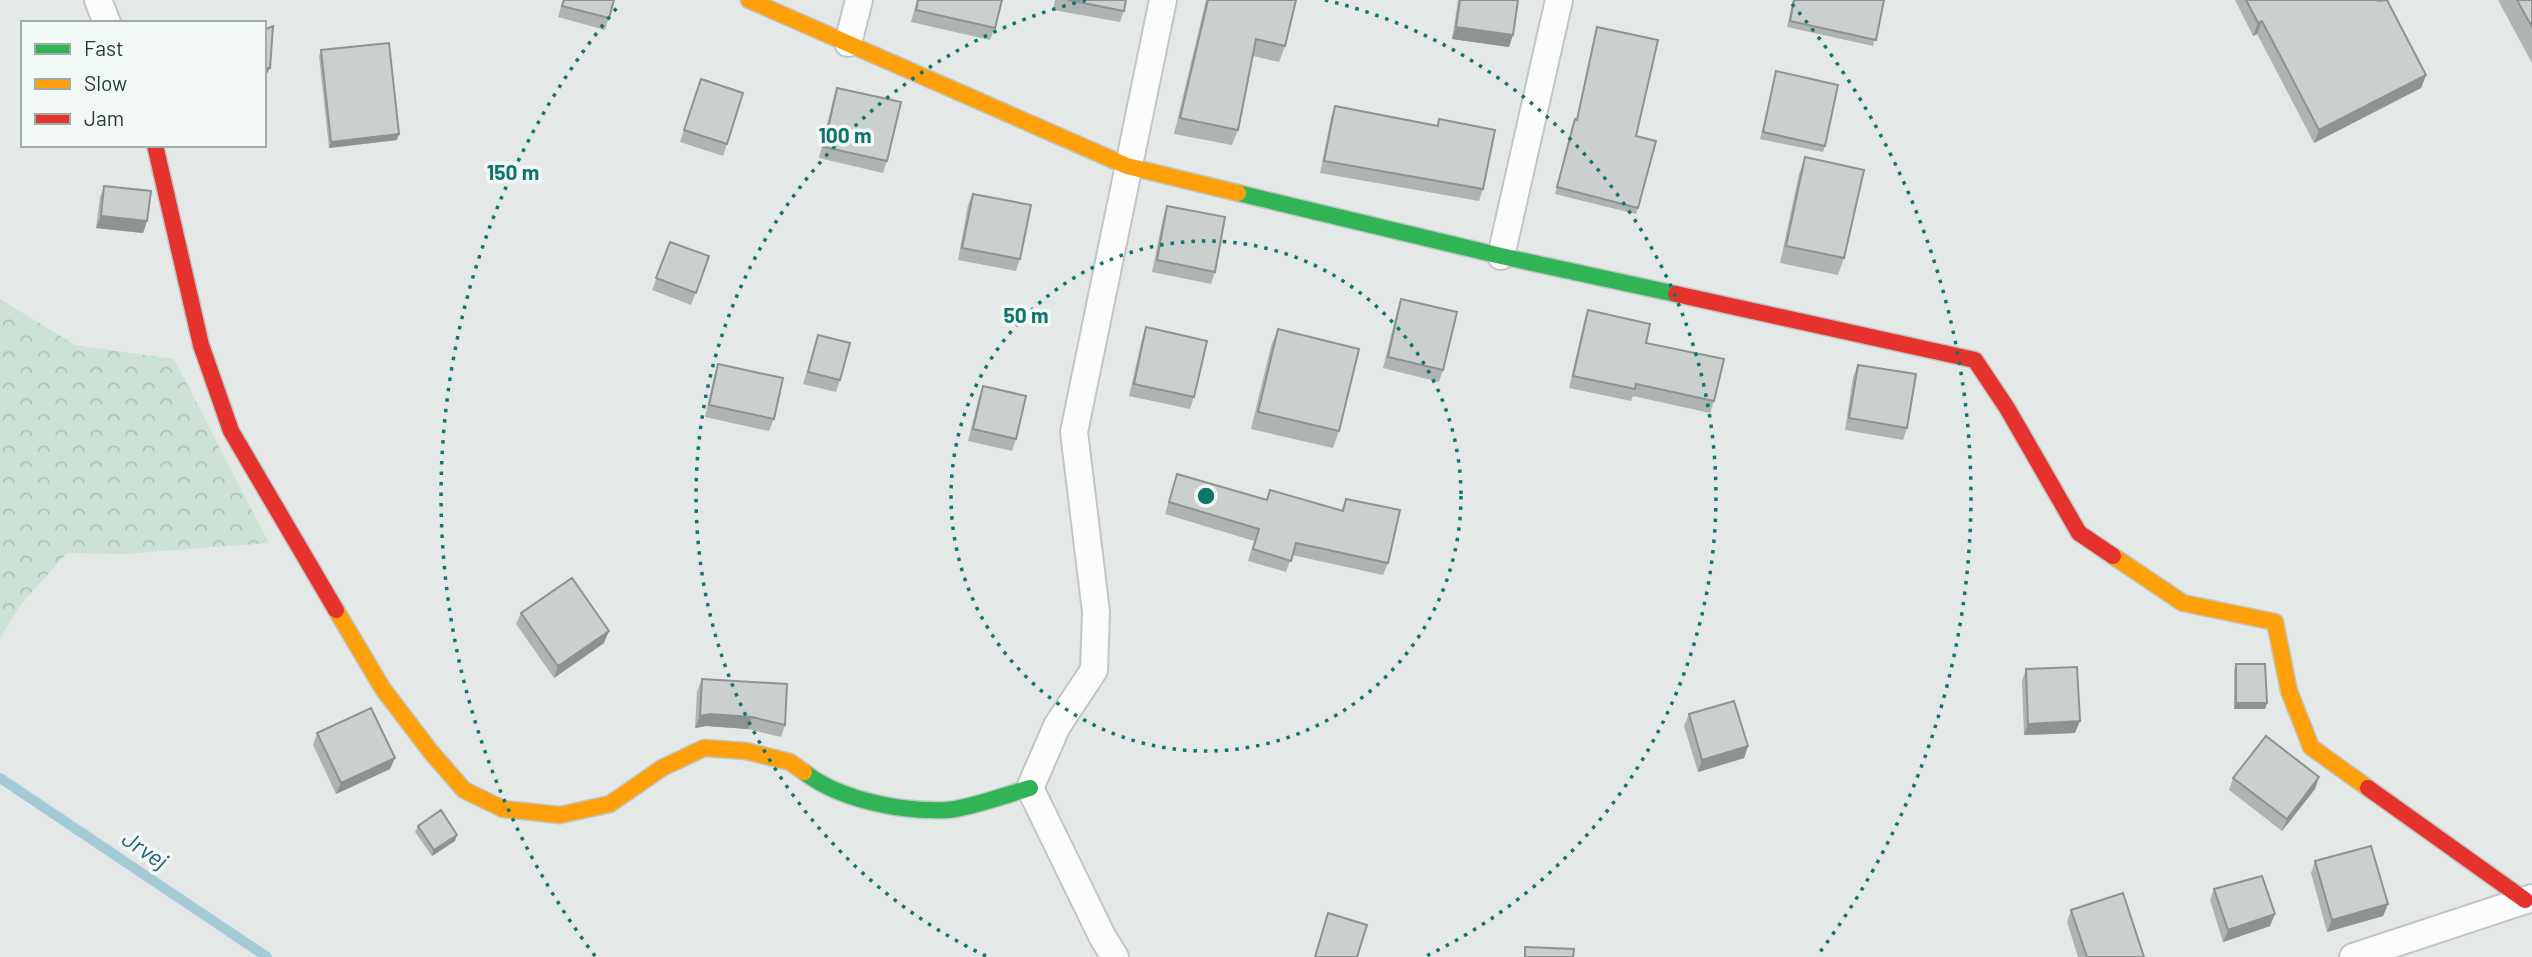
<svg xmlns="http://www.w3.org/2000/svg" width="2532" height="957" viewBox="0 0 2532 957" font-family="Barlow,sans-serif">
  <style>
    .forest { fill: url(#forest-crowns) }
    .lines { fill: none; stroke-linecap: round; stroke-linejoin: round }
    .stream { stroke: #a4cad8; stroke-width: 10 }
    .street-casing { stroke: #c1c6c4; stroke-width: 30 }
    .fast-casing { stroke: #bfc7c5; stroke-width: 19 }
    .slow-casing { stroke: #bfc7c5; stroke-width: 19 }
    .jam-casing { stroke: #bfc7c5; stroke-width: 19 }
    .street { stroke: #fbfcfb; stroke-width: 26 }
    .fast { stroke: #30b455; stroke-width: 16 }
    .slow { stroke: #ff9f0a; stroke-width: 16 }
    .jam { stroke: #e5322d; stroke-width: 16 }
    .wall { fill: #afb3b2 }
    .shaded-wall { fill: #8e9291 }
    .building { fill: #cbd0cf; stroke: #8e9291; stroke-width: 2 }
    .ring { fill: none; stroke: #0f766e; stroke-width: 3.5; stroke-dasharray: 3.5 7 }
    .labels { text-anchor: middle; stroke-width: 7; stroke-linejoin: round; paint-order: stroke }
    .water-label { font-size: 23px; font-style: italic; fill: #1b5d79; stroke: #f2f8f6 }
    .centre { fill: #0f766e; stroke: #f2f8f6; stroke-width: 3.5 }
    .ring-label { font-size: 21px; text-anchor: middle; font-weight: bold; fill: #0f766e; stroke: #f2f8f6; stroke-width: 7; stroke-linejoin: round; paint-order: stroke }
  </style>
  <defs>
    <pattern id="forest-crowns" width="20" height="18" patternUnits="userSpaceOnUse" patternTransform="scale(1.75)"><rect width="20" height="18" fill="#cde2d6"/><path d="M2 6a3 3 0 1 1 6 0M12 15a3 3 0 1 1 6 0" fill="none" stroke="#b0c3b8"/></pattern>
  </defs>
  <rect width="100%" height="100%" fill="#e4e9e7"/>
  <path class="forest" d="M0,299l75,46 99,14 95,184 -145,11 -57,-1 -45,50 -22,35z"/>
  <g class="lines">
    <path class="stream" d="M0,778l267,179"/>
    <g class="street-casing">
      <path id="street" d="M98,0l9,23
        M848,43l11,-43
        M1501,256l58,-256
        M1115,957l-12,-19 -73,-150 27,-62 37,-56 2,-58 -22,-180 89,-432
        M2353,957l179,-59"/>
    </g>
    <g class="fast-casing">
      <path id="fast" d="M1238,193l263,63 175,38
        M804,772c36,28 97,40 143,38 21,-1 61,-16 83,-22"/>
    </g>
    <g class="slow-casing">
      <path id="slow" d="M749,0l378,166 111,27
        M2113,556l70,47 92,19 14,69 22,56 57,41
        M336,610l47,79 48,63 33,38 39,19 57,6 50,-11 52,-36 42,-20 42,3 44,11 14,10"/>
    </g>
    <g class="jam-casing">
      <path id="jam" d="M155,145l46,200 30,86 105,179
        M1676,294l299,66 32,48 72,125 34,23
        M2368,788l157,112"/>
    </g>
    <use href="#street" class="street"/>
    <use href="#fast" class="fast"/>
    <use href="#slow" class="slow"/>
    <use href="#jam" class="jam"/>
  </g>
  <path class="wall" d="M563,0h51l-9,30 -47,-13z
    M917,0h85l-7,28 -5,12 -79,-18z
    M1055,0h71l-2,11 -4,11 -67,-12z
    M1206,0h90l-11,46 -6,16 -26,-6 -15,74 -6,15 -58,-11z
    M1458,0h60l-9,47 -57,-8z
    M1793,0h91l-11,46 -86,-19z
    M2235,0h143l48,75 -5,13 -107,55 -57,-109 -4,2z
    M2498,0h34v63z
    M1597,27l39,109 2,72 -2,6 -81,-20 17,-68 3,-7 1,1z
    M321,50l76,90 -68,8 -10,-92z
    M1776,71l49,75 -2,6 -63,-13z
    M837,88l50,73 -4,12 -64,-15 14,-58z
    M696,91l31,53 -4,12 -43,-14z
    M1335,106l102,20 2,-7 44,70 -4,12 -159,-28 11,-55z
    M1805,157l39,101 -6,17 -58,-12 19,-89z
    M104,186l43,35 -4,12 -47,-5 4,-31z
    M973,194l47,65 -4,12 -58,-11 10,-55z
    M1167,206l48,66 -4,12 -59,-12 11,-54z
    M670,242l39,14 -18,49 -39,-15z
    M1401,299l42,71 -4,12 -56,-14 14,-57z
    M1588,310l58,33 68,58 -4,12 -77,-17 -2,5 -62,-13 15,-66z
    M1146,327l48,70 -4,12 -61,-13 13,-57z
    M1278,329l61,102 -6,17 -82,-19 20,-83z
    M818,335l22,45 -4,12 -33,-8z
    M718,364l56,55 -5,12 -64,-14 9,-41z
    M1858,365l49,63 -4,12 -58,-10 8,-53z
    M983,386l33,53 -4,12 -44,-10 11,-44z
    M1177,474l90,26 3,-10 71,21 5,-12 42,64 -5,12 -91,-20 -6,17 -38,-11 6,-20 -89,-27z
    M521,613l83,30 -50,35 -38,-54z
    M2236,664l31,39 -2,6h-31v-39z
    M2026,669l49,64 -51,2 -2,-54z
    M702,679l83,46 -4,12 -33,-8 -42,-3 -11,2 2,-37z
    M1689,714l59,32 -4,12 -46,14 -14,-46z
    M317,733l78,25 -5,11 -54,25 -23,-49z
    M2319,777l-4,12 -33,42 -53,-41 4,-12z
    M418,826l37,15 -23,15 -17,-24z
    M2315,861l73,43 -5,12 -56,16 -16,-59z
    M2214,889l56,37 -47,16 -13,-42z
    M2071,910l73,47h-66l-11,-35z"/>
  <path class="shaded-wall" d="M2262,21l-5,13 -4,2 5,-13z
    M1456,27l57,8 -4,12 -57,-8z
    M264,68h6l-3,6h-3z
    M2426,75l-5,13 -107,55 5,-13z
    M399,134l-2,6 -68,8 2,-6z
    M101,216l46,5 -4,12 -47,-5z
    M609,631l-5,12 -50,35 4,-12z
    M2236,703h31l-2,6h-31z
    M710,714l42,3 -4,12 -42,-3 -11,2 5,-12z
    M2080,721l-5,12 -51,2 4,-11z
    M1748,746l-4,12 -46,14 4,-12z
    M395,758l-5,11 -54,25 5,-11z
    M2319,777l-4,12 -33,42 5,-12z
    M457,835l-2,6 -23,15 2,-6z
    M2388,904l-5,12 -56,16 5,-12z
    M2275,914l-5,12 -47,16 5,-12z"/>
  <path class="building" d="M564,0h50l-5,18 -47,-12z
    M918,0h84l-7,28 -79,-18z
    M1068,0h58l-2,11z
    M1208,0h88l-11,46 -29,-7 -18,91 -58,-12z
    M1460,0h58l-5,35 -57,-8z
    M1794,0h90l-8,40 -86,-19z
    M2246,0h132v1l9,-1 39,75 -107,55 -57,-109 -4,2z
    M2517,0h15v27z
    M273,26l-3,42h-6v-38z
    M1597,27l61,13 -22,96 20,5 -18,67 -81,-21 18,-68 2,1z
    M389,43l10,91 -68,8 -10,-92z
    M1776,71l62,14 -13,61 -62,-14z
    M701,79l42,14 -16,51 -43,-14z
    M837,88l64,14 -14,59 -63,-14z
    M1335,106l103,20 1,-7 56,11 -12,59 -159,-28z
    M1805,157l59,13 -20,88 -58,-12z
    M104,186l47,5 -4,30 -46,-5z
    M973,194l58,11 -11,54 -58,-11z
    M1167,206l58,11 -10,55 -58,-12z
    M670,242l39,14 -13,37 -40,-15z
    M1401,299l56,13 -14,58 -55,-13z
    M1588,310l62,14 -4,19 78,16 -10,42 -78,-17 -1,5 -62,-13z
    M1146,327l61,14 -13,56 -60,-13z
    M1278,329l81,20 -20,82 -81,-19z
    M818,335l32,8 -10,37 -32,-8z
    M718,364l65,14 -9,41 -65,-14z
    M1858,365l58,9 -9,54 -58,-10z
    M983,386l43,10 -10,43 -43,-10z
    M1177,474l90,26 3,-10 73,21 3,-12 54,11 -12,53 -92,-20 -5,18 -38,-12 6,-20 -90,-27z
    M572,578l37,53 -51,35 -37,-53z
    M2236,664h29l2,39h-31z
    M2077,667l3,54 -52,3 -2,-55z
    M702,679l85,5 -2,41 -33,-8 -42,-3 -10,2z
    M1734,701l14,45 -46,14 -13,-46z
    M371,708l24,50 -54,25 -24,-50z
    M2266,736l53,41 -32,42 -54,-41z
    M441,810l16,25 -23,15 -16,-24z
    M2371,846l17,58 -56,16 -17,-59z
    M2262,876l13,38 -47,16 -14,-41z
    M2123,893l21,64h-57l-16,-47z
    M1328,913l39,12 -10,32h-42z
    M1525,947l49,2 -1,8h-48z"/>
  <g class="ring">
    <circle cx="1206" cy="496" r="255"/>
    <path d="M986 956A510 510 0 0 1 1087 0M1325 0A510 510 0 0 1 1426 956"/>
    <path d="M595 956A765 765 0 0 1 620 4M1792 4A765 765 0 0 1 1817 956"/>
  </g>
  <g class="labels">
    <g class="water-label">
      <text transform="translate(145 850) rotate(34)" y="8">Jrvej</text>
    </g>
  </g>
  <circle cx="1206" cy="496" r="10" class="centre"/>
  <g class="ring-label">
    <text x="845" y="143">100 m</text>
    <text x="513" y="180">150 m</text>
    <text x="1026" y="323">50 m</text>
  </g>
  <rect x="21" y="21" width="245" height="126" fill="#f2f8f6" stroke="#9eadaa" stroke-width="2"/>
  <rect x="35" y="44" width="35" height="10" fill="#30b455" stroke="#9eadaa" stroke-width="2"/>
  <text x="84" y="56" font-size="21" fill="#213d39">Fast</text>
  <rect x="35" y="79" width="35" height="10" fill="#ff9f0a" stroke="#9eadaa" stroke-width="2"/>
  <text x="84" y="91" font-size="21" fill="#213d39">Slow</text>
  <rect x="35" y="114" width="35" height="10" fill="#e5322d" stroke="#9eadaa" stroke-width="2"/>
  <text x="84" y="126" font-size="21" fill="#213d39">Jam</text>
</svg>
